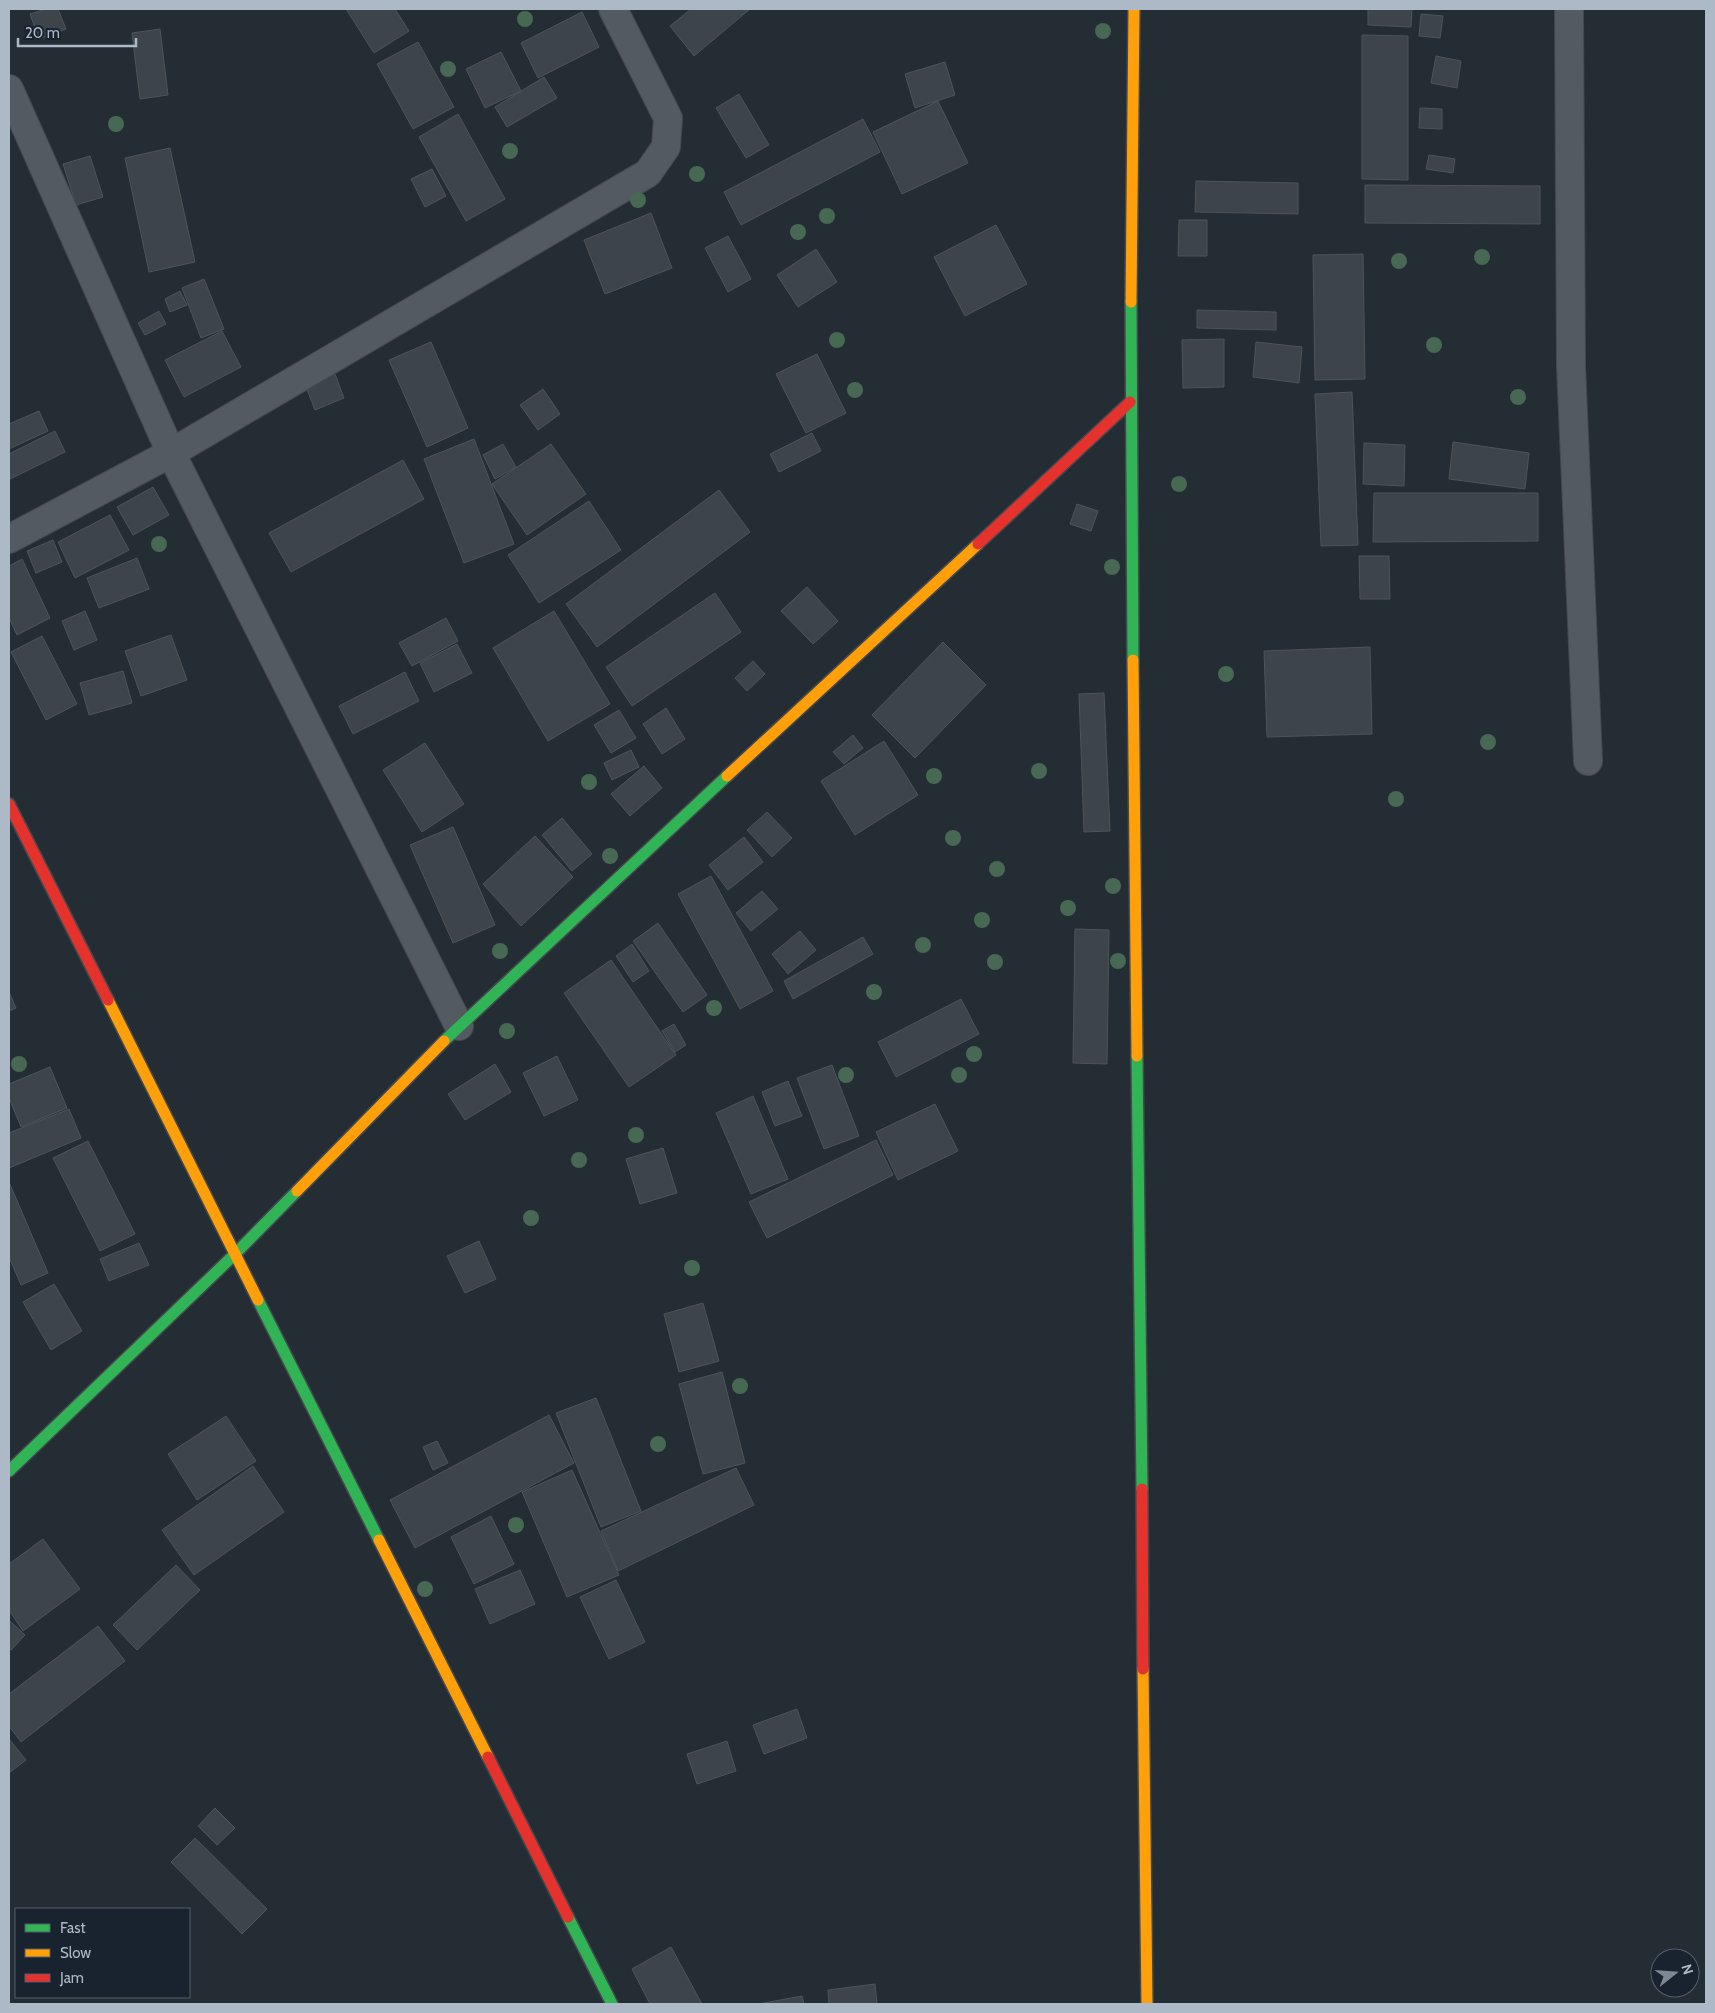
<svg xmlns="http://www.w3.org/2000/svg" width="1715" height="2013" viewBox="0 0 1715 2013" font-family="Cabin,sans-serif">
  <style>
    .building { fill: #3d444a; stroke: #4c545c }
    .lines { fill: none; stroke-linecap: round; stroke-linejoin: round }
    .street-casing { stroke: #43494e; stroke-width: 30 }
    .fast-casing { stroke: #43494e; stroke-width: 14 }
    .slow-casing { stroke: #43494e; stroke-width: 14 }
    .jam-casing { stroke: #43494e; stroke-width: 14 }
    .street { stroke: #545a62; stroke-width: 28 }
    .fast { stroke: #30b455; stroke-width: 11 }
    .slow { stroke: #ff9f0a; stroke-width: 11 }
    .jam { stroke: #e5322d; stroke-width: 11 }
    .tree { fill: #476853 }
  </style>
  <rect width="100%" height="100%" fill="#252d34"/>
  <path class="building" d="M46,9h12l8,20 -27,10 -9,-25z
    M346,9h49l14,22 -35,22z
    M691,9h59l-56,47 -24,-30z
    M1368,9h44l-1,18 -43,-2z
    M582,12l17,35 -61,31 -17,-35z
    M1421,14l22,2 -3,22 -21,-2z
    M160,29l8,66 -28,4 -8,-66z
    M1362,35l46,1v144l-46,-1z
    M418,42l36,65 -41,22 -36,-65z
    M501,52l20,39 -36,17 -19,-39z
    M1436,56l25,5 -4,27 -26,-5z
    M945,62l10,33 -40,13 -10,-34z
    M544,77l13,21 -50,29 -12,-20z
    M739,94l30,51 -23,13 -30,-50z
    M938,101l30,62 -66,31 -29,-62z
    M1420,108l22,1v20l-23,-1z
    M458,114l47,85 -39,22 -47,-84z
    M863,119l17,33 -139,73 -17,-33z
    M170,148l25,114 -46,10 -24,-114z
    M1429,155l26,4 -2,14 -27,-4z
    M90,156l13,41 -27,8 -13,-41z
    M432,169l14,27 -21,11 -14,-28z
    M1196,181l102,2v31l-103,-2z
    M1365,185l175,1v38l-175,-1z
    M651,213l21,55 -67,26 -21,-54z
    M1179,220h28v36h-29z
    M996,225l31,59 -62,32 -31,-59z
    M728,236l23,43 -23,13 -23,-44z
    M816,249l21,33 -39,25 -21,-32z
    M1363,254l2,125 -50,1 -2,-125z
    M204,279l20,50 -23,9 -19,-50z
    M180,291l7,14 -17,7 -5,-13z
    M1197,310l79,2v18l-79,-2z
    M159,311l7,13 -21,11 -7,-12z
    M222,331l19,36 -57,30 -19,-37z
    M1224,339v48l-41,1 -1,-48z
    M431,342l37,86 -41,19 -38,-87z
    M1256,342l46,5 -3,36 -46,-6z
    M817,354l29,59 -40,20 -30,-59z
    M335,374l9,24 -29,12 -9,-23z
    M543,389l17,25 -22,16 -18,-25z
    M1352,392l6,153 -37,1 -6,-152z
    M39,411l9,20 -39,18v-25z
    M55,431l10,21 -55,27 -1,-25z
    M812,433l9,18 -42,21 -9,-18z
    M474,439l40,105 -50,19 -40,-104z
    M1453,442l76,11 -4,36 -76,-10z
    M1364,443l41,2 -1,41 -41,-2z
    M503,444l13,23 -21,12 -12,-24z
    M551,444l35,50 -59,41 -35,-51z
    M403,460l21,39 -133,73 -22,-39z
    M153,487l16,28 -36,20 -16,-28z
    M719,490l31,42 -153,115 -31,-43z
    M1374,493h164v48l-165,1z
    M589,501l32,49 -82,53 -31,-48z
    M1077,504l21,7 -7,20 -21,-7z
    M110,515l19,35 -54,28 -17,-36z
    M53,540l9,22 -26,11 -9,-22z
    M1359,556h30l1,43h-30z
    M137,558l12,31 -50,19 -12,-30z
    M22,559l28,59 -33,17 -8,-17v-52z
    M807,587l31,34 -25,23 -32,-33z
    M715,593l26,39 -109,74 -26,-39z
    M85,611l12,29 -23,10 -12,-29z
    M554,611l56,93 -62,37 -55,-93z
    M446,618l12,23 -46,25 -13,-23z
    M171,635l16,45 -46,16 -16,-45z
    M42,636l35,68 -31,16 -35,-68z
    M943,642l43,43 -71,73 -43,-43z
    M457,644l15,29 -38,19 -14,-29z
    M1370,647l2,87 -105,3 -3,-86z
    M753,661l12,13 -18,17 -12,-13z
    M123,671l9,32 -43,12 -9,-32z
    M405,672l14,29 -66,33 -14,-28z
    M1104,693l6,138 -26,1 -5,-138z
    M666,708l19,31 -23,15 -19,-30z
    M619,710l17,28 -25,15 -17,-28z
    M853,735l10,13 -19,16 -11,-12z
    M884,741l34,54 -63,40 -34,-54z
    M425,743l39,61 -42,28 -39,-62z
    M631,750l8,17 -27,13 -8,-17z
    M644,766l18,22 -32,28 -19,-22z
    M767,812l25,26 -20,19 -25,-27z
    M562,818l30,36 -20,17 -30,-36z
    M453,827l42,98 -42,18 -43,-98z
    M535,836l38,41 -52,49 -38,-42z
    M744,837l19,25 -35,28 -19,-25z
    M711,876l62,115 -33,18 -62,-115z
    M762,891l16,18 -27,22 -15,-18z
    M658,923l49,72 -24,17 -50,-71z
    M1075,929l34,1 -2,134 -34,-1z
    M800,931l16,19 -28,24 -16,-20z
    M863,937l10,17 -80,45 -9,-18z
    M632,944l17,27 -16,11 -17,-26z
    M611,960l65,95 -47,32 -65,-94z
    M9,992l7,16 -7,3z
    M961,999l18,35 -83,43 -18,-35z
    M674,1024l12,21 -11,7 -13,-21z
    M557,1056l21,44 -34,16 -21,-43z
    M495,1064l16,28 -46,28 -17,-26z
    M832,1065l27,71 -35,13 -27,-71z
    M50,1067l17,41 -46,19 -12,-29v-14z
    M788,1081l14,35 -27,10 -13,-34z
    M753,1096l35,83 -37,15 -35,-81z
    M935,1104l23,47 -60,29 -22,-48z
    M69,1109l12,29 -72,30v-35z
    M876,1140l17,35 -126,63 -18,-36z
    M88,1141l47,93 -35,17 -47,-93z
    M663,1148l14,45 -37,11 -14,-45z
    M9,1182l39,91 -27,12 -12,-28z
    M479,1241l17,38 -31,14 -18,-37z
    M139,1243l10,22 -40,16 -9,-22z
    M54,1284l28,47 -31,19 -28,-48z
    M703,1303l16,58 -40,11 -15,-58z
    M722,1372l23,91 -42,11 -24,-90z
    M596,1398l45,113 -40,16 -45,-114z
    M549,1415l25,48 -159,85 -25,-48z
    M226,1416l30,45 -59,39 -29,-46z
    M437,1441l11,22 -15,7 -10,-23z
    M253,1466l31,46 -90,63 -32,-45z
    M736,1468l18,37 -136,66 -17,-40z
    M572,1470l47,105 -52,22 -45,-105z
    M491,1516l23,48 -40,20 -23,-47z
    M43,1539l37,50 -57,42 -14,-21v-46z
    M176,1565l24,25 -63,60 -24,-25z
    M520,1570l15,34 -45,20 -15,-35z
    M616,1580l29,62 -36,17 -29,-62z
    M9,1620l16,15 -14,15 -2,-2z
    M98,1626l27,35 -104,81 -12,-16v-32z
    M797,1709l10,29 -43,16 -11,-29z
    M9,1739l17,21 -17,13z
    M727,1741l9,30 -39,13 -10,-30z
    M215,1808l20,20 -18,17 -19,-19z
    M195,1838l72,71 -25,25 -71,-72z
    M671,1947l31,57h-52l-18,-35z
    M875,1984l2,20h-48l-1,-14z
    M802,1996l2,8h-45z"/>
  <g class="lines">
    <g class="street-casing">
      <path id="street" d="M1569,9l2,357 17,395
        M9,89l162,364 288,573
        M9,539l162,-86 477,-280 18,-26 2,-29 -55,-109"/>
    </g>
    <g class="fast-casing">
      <path id="fast" d="M1131,302l2,358
        M444,1041l283,-265
        M1137,1056l5,433
        M258,1300l121,240
        M9,1471l226,-217 62,-63
        M568,1917l44,87"/>
    </g>
    <g class="slow-casing">
      <path id="slow" d="M1131,302l3,-293
        M1133,660l4,396
        M727,776l251,-232
        M108,1000l150,300
        M297,1191l147,-150
        M379,1540l109,217
        M1143,1669l4,335"/>
    </g>
    <g class="jam-casing">
      <path id="jam" d="M978,544l152,-142
        M9,804l99,196
        M1142,1489l1,180
        M488,1757l80,160"/>
    </g>
    <use href="#street" class="street"/>
    <use href="#fast" class="fast"/>
    <use href="#slow" class="slow"/>
    <use href="#jam" class="jam"/>
  </g>
  <g class="tree">
    <circle cx="525" cy="19" r="8"/>
    <circle cx="1103" cy="31" r="8"/>
    <circle cx="448" cy="69" r="8"/>
    <circle cx="116" cy="124" r="8"/>
    <circle cx="510" cy="151" r="8"/>
    <circle cx="697" cy="174" r="8"/>
    <circle cx="638" cy="200" r="8"/>
    <circle cx="827" cy="216" r="8"/>
    <circle cx="798" cy="232" r="8"/>
    <circle cx="1482" cy="257" r="8"/>
    <circle cx="1399" cy="261" r="8"/>
    <circle cx="837" cy="340" r="8"/>
    <circle cx="1434" cy="345" r="8"/>
    <circle cx="855" cy="390" r="8"/>
    <circle cx="1518" cy="397" r="8"/>
    <circle cx="1179" cy="484" r="8"/>
    <circle cx="159" cy="544" r="8"/>
    <circle cx="1112" cy="567" r="8"/>
    <circle cx="1226" cy="674" r="8"/>
    <circle cx="1488" cy="742" r="8"/>
    <circle cx="1039" cy="771" r="8"/>
    <circle cx="934" cy="776" r="8"/>
    <circle cx="589" cy="782" r="8"/>
    <circle cx="1396" cy="799" r="8"/>
    <circle cx="953" cy="838" r="8"/>
    <circle cx="610" cy="856" r="8"/>
    <circle cx="997" cy="869" r="8"/>
    <circle cx="1113" cy="886" r="8"/>
    <circle cx="1068" cy="908" r="8"/>
    <circle cx="982" cy="920" r="8"/>
    <circle cx="923" cy="945" r="8"/>
    <circle cx="500" cy="951" r="8"/>
    <circle cx="1118" cy="961" r="8"/>
    <circle cx="995" cy="962" r="8"/>
    <circle cx="874" cy="992" r="8"/>
    <circle cx="714" cy="1008" r="8"/>
    <circle cx="507" cy="1031" r="8"/>
    <circle cx="974" cy="1054" r="8"/>
    <circle cx="19" cy="1064" r="8"/>
    <circle cx="846" cy="1075" r="8"/>
    <circle cx="959" cy="1075" r="8"/>
    <circle cx="636" cy="1135" r="8"/>
    <circle cx="579" cy="1160" r="8"/>
    <circle cx="531" cy="1218" r="8"/>
    <circle cx="692" cy="1268" r="8"/>
    <circle cx="740" cy="1386" r="8"/>
    <circle cx="658" cy="1444" r="8"/>
    <circle cx="516" cy="1525" r="8"/>
    <circle cx="425" cy="1589" r="8"/>
  </g>
  <rect width="1715" height="2013" fill="none" stroke="#adb9c7" stroke-width="20"/>
  <rect x="15" y="1908" width="175" height="90" fill="#19232f" stroke="#545f6c"/>
  <rect x="25" y="1924" width="25" height="8" fill="#30b455" stroke="#545f6c"/>
  <text x="60" y="1933" font-size="15" fill="#adb9c7">Fast</text>
  <rect x="25" y="1949" width="25" height="8" fill="#ff9f0a" stroke="#545f6c"/>
  <text x="60" y="1958" font-size="15" fill="#adb9c7">Slow</text>
  <rect x="25" y="1974" width="25" height="8" fill="#e5322d" stroke="#545f6c"/>
  <text x="60" y="1983" font-size="15" fill="#adb9c7">Jam</text>
  <g transform="translate(1675 1973) rotate(73)"><circle r="24" fill="#19232f" stroke="#545f6c"/>
  <path d="M0-4L9 19L0 12L-9 19Z" fill="#7d8894"/>
  <text y="-8" font-size="14" font-weight="bold" text-anchor="middle" fill="#adb9c7">N</text>
  </g>
  <path d="M18 38v8h118v-8" fill="none" stroke="#adb9c7" stroke-width="2.5"/>
  <text x="25" y="38" font-size="15" fill="#adb9c7" stroke="#19232f" stroke-width="4" paint-order="stroke">20 m</text>
</svg>
